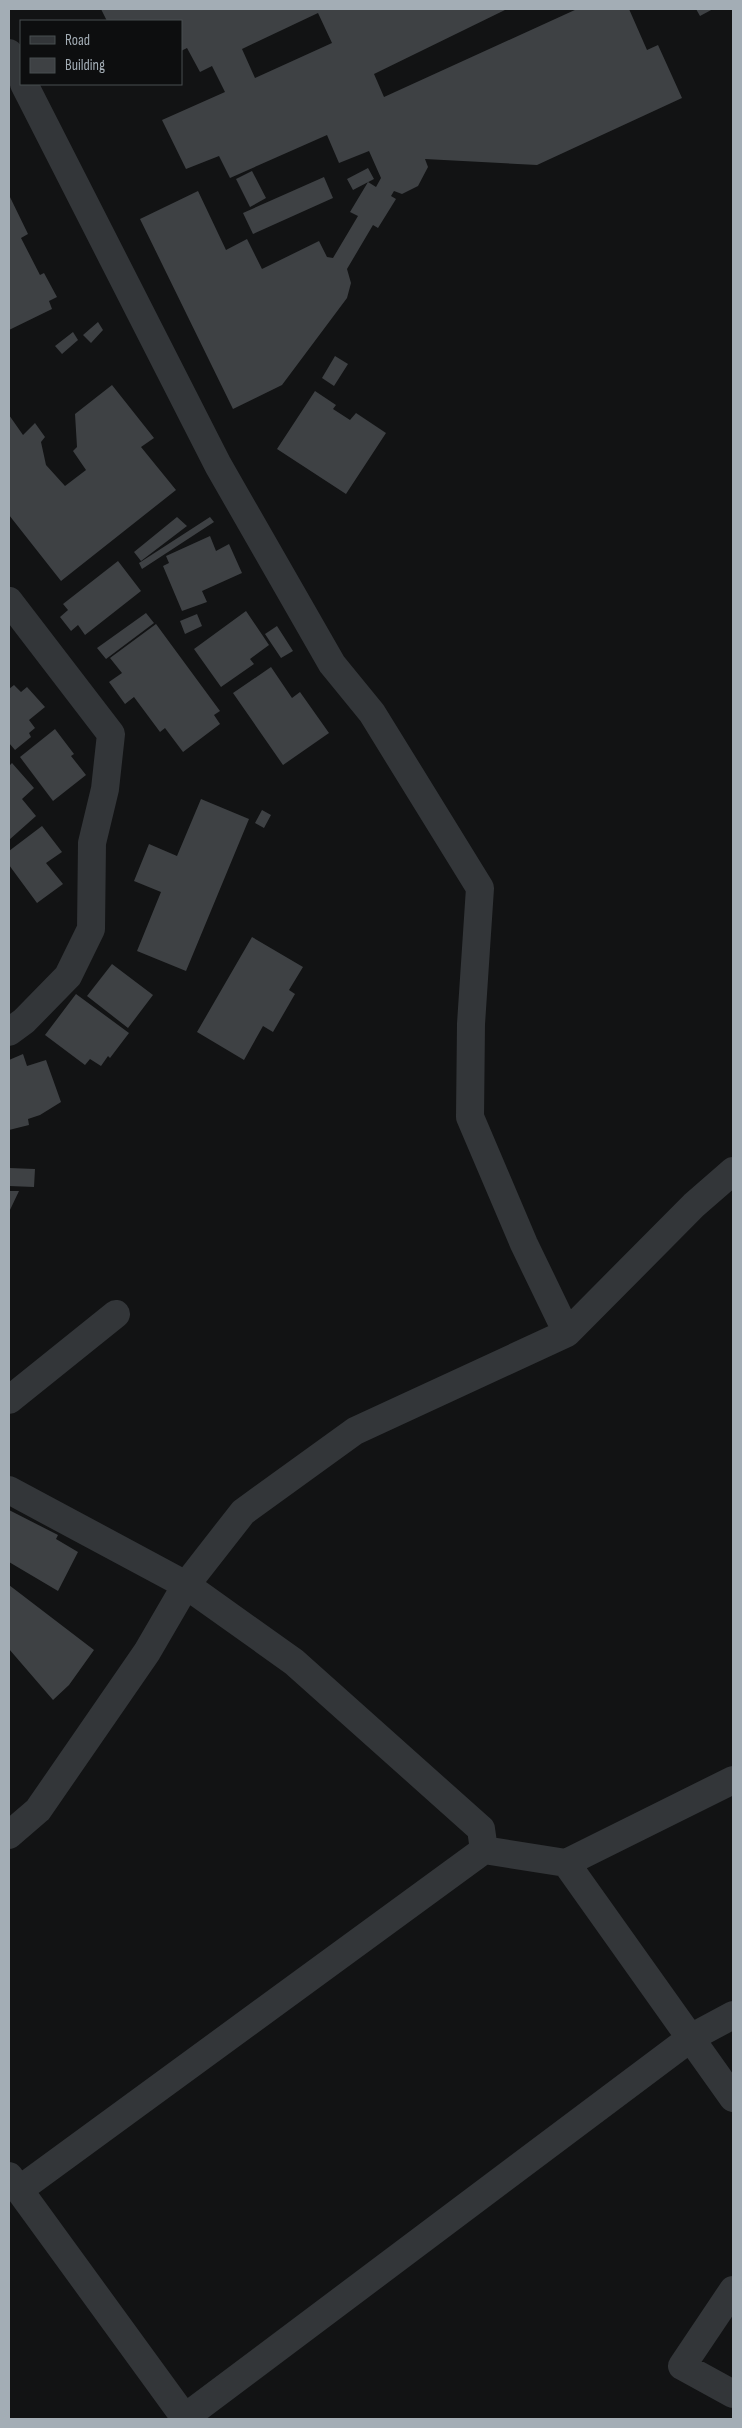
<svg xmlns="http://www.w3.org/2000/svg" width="742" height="2428" viewBox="0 0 742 2428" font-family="'Sofia Sans Condensed',sans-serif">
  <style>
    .building { fill: #3e4144; fill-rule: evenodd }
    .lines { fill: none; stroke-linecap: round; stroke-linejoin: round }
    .minor { stroke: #333639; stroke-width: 28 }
  </style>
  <rect width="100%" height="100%" fill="#121314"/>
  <path class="building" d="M101,9h406l-133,65 10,23 193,-88h52l18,41 11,-5 24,53 -145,67 -112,-6 3,8 -10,19 -16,8 -8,-3 -3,5 5,3 -18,29 -5,-3 -26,44 4,14 -4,15 -65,87 -49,24 -93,-190 58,-28 28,59 21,-11 15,30 57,-28 8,16 6,1 25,-42 -8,-4 18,-30 8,5 5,-9 -12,-27 -30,12 -12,-28 -97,43 -11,-22 -33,13 -24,-49 63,-28 -13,-26 -12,6 -13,-24 -6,3v-30h-74zM318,13l14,30 -77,35 -13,-29z
    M696,9h17l-13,7z
    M368,168l6,11 -21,11 -6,-11z
    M252,171l14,27 -16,9 -14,-28z
    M324,177l9,21 -80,36 -10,-21z
    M9,195l19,39 -7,4 19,37 4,-2 13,24 -8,4 3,8 -43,21z
    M98,322l5,8 -12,13 -8,-8z
    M73,332l5,8 -16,14 -7,-8z
    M335,356l13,8 -14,22 -12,-8z
    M112,385l42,53 -13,9 35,43 -115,91 -52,-66v-100l14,20 12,-12 10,14 -4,5 5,23 19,21 21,-16 -13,-19 4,-4 -2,-33z
    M315,391l21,14 -3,4 17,11 6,-7 30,20 -40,61 -69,-45z
    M177,517l10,9 -46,35 -7,-9z
    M210,517l4,5 -72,47 -3,-6z
    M210,536l6,15 13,-7 13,29 -40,18 5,11 -25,9 -19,-45 6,-3 -3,-7z
    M118,561l23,30 -56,44 -7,-10 -7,6 -11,-14 8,-7 -5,-6z
    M246,611l23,34 -19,14 4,5 -33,23 -27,-38z
    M146,613l8,10 -48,36 -9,-11z
    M197,614l5,12 -17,8 -5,-13z
    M156,624l64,87 -6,4 6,9 -37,28 -18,-24 -5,4 -26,-35 -9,7 -16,-22 13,-9 -12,-15z
    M277,626l16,25 -12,7 -16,-24z
    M271,667l21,31 8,-6 29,41 -46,32 -50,-72z
    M14,685l7,7 6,-5 18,20 -16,13 6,8 -6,5 2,4 -16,13 -6,-7v-54z
    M55,729l19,25 -3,2 15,19 -33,26 -33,-44z
    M12,763l22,25 -12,11 14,17 -27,24v-74z
    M201,799l48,20 -63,152 -49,-20 24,-59 -27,-11 15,-37 28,12z
    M262,810l9,5 -7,13 -9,-5z
    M42,826l20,26 -16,11 17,21 -26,19 -28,-38v-14z
    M252,937l51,30 -14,23 6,4 -22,38 -10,-6 -19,34 -47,-28z
    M112,964l41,31 -25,33 -41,-32z
    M76,994l53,39 -19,25 -2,-2 -7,10 -11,-7 -5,6 -40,-30z
    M23,1054l4,12 19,-6 15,42 -21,13 -12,4 1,6 -20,5v-70z
    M9,1168l26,1 -1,18 -25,-1z
    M9,1191h10l-10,21z
    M9,1510l49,25 -2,4 22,13 -20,39 -49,-29z
    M9,1585l85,65 -25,35 -16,15 -44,-51z"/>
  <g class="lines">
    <path class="minor" d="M9,53l12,24
      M24,84l194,381 114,199 40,49 108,175 -9,136 -1,93 54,127 43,89
      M9,601l102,133 -6,55 -13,54 -1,86 -23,47 -44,45 -15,11
      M9,1400l107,-86
      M9,1490l177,95 108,77 187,167 3,21 82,13 167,-83
      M9,1835l29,-25 109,-158 39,-67 57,-73 112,-81 212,-98 127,-128 39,-34
      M566,1863l167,235
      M9,2176l176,242
      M19,2190l465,-340
      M733,2290l-51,76 51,28
      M183,2419l509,-382 41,-22"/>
  </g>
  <rect width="742" height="2428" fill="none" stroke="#a3adb5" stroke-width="20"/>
  <rect x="20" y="20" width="162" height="65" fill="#0d0e0f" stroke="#494e51"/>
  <rect x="30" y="36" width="25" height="8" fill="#333639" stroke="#494e51"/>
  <text x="65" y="45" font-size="15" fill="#a3adb5">Road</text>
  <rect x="30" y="58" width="25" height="15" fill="#3e4144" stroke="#494e51"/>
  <text x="65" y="70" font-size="15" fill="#a3adb5">Building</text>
</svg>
